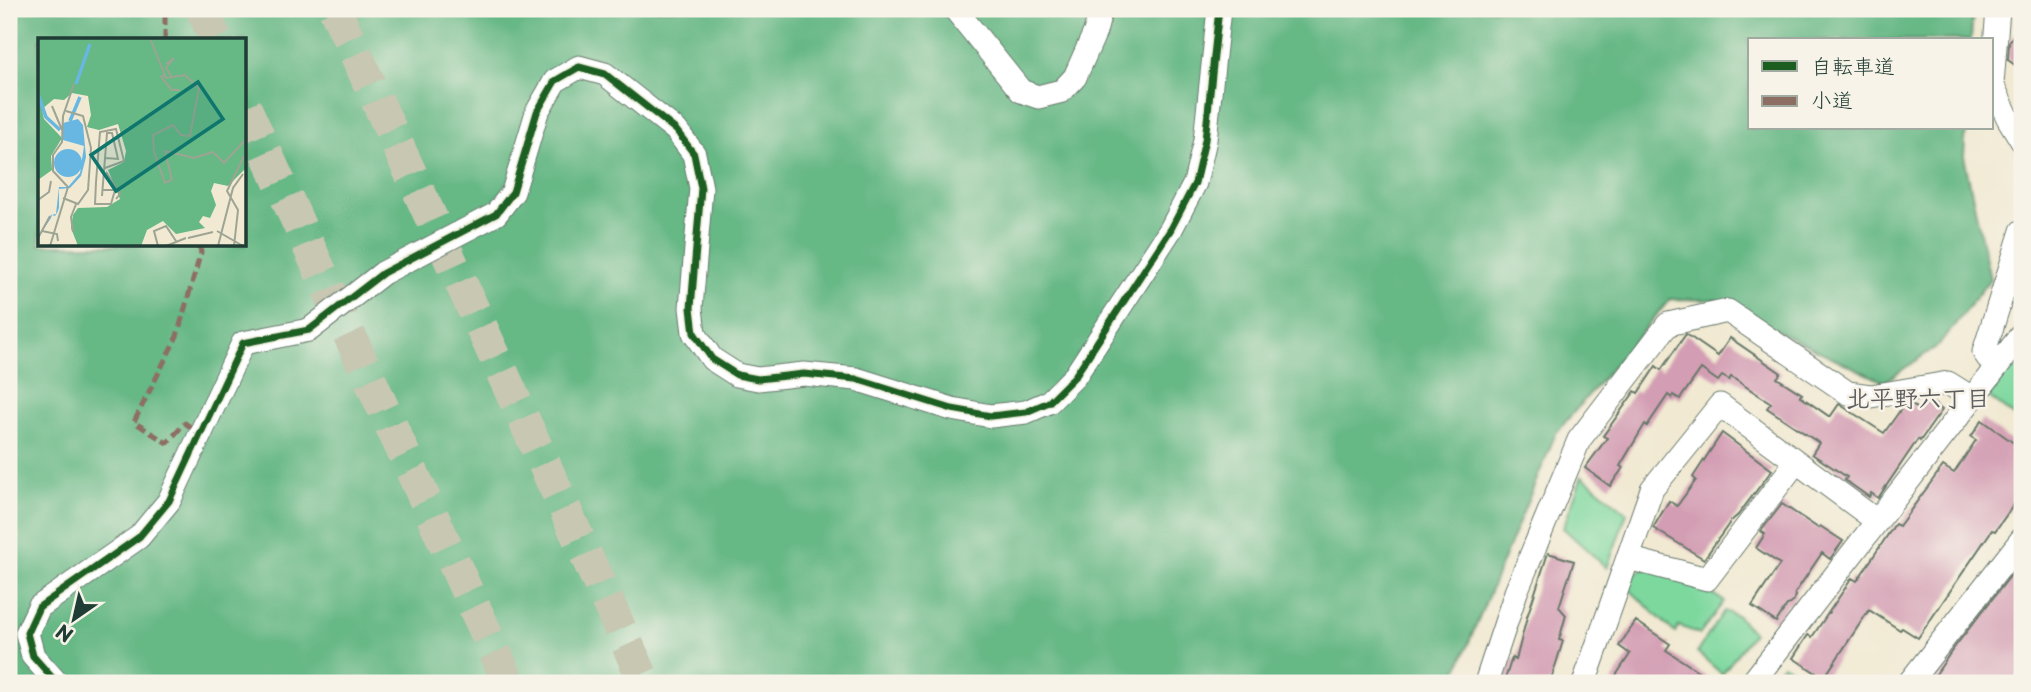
<svg xmlns="http://www.w3.org/2000/svg" width="2031" height="692" viewBox="0 0 2031 692" font-family="'Playpen Sans','Klee One',sans-serif">
  <style>
    .green { fill: #7dd89e; stroke: #4e8a69; stroke-width: 2 }
    .forest { fill: #66b885; stroke: #427a5c; stroke-width: 2; fill-rule: evenodd }
    .building { fill: #d39db3 }
    .lines { fill: none; stroke-linecap: round; stroke-linejoin: round }
    .highway-tunnel { stroke: #c7c7b2; stroke-width: 33; stroke-dasharray: 33 17; stroke-linecap: butt }
    .minor-casing { stroke: #68796b; stroke-width: 25 }
    .minor { stroke: #fff; stroke-width: 23 }
    .quiet { stroke: #8d6e63; stroke-width: 5; stroke-dasharray: 10 5; stroke-linecap: butt }
    .cycleway-casing { stroke: #f7f3e8; stroke-width: 11 }
    .cycleway { stroke: #1b5e20; stroke-width: 7 }
    .labels { text-anchor: middle; stroke-width: 5; stroke-linejoin: round; paint-order: stroke }
    .neighbourhood-label { font-size: 24px; font-weight: bold; fill: #5e5f60; stroke: #f7f3e8 }
    .inset-river { fill: none; stroke: #68b7e2; stroke-width: 3.5 }
    .inset-road { fill: none; stroke: #9da493; stroke-width: 2 }
    .view { fill: #0f766e; fill-opacity: 0.15; stroke: #0f766e; stroke-width: 3.5 }
    .inset-edge { fill: none; stroke: #1f3d34; stroke-width: 3.5 }
  </style>
  <rect width="100%" height="100%" fill="#f7f3e8"/>
  <filter id="ink" filterUnits="userSpaceOnUse"><feTurbulence type="fractalNoise" baseFrequency=".0143" numOctaves="2"/><feDisplacementMap in="SourceGraphic" scale="14" xChannelSelector="R" yChannelSelector="G"/><feConvolveMatrix kernelMatrix="1 2 1 2 8 2 1 2 1" color-interpolation-filters="sRGB"/></filter>
  <filter id="wash" filterUnits="userSpaceOnUse"><feTurbulence type="fractalNoise" baseFrequency=".00686" numOctaves="4" result="noise"/><feDisplacementMap in="SourceGraphic" scale="28" xChannelSelector="R" yChannelSelector="G"/><feGaussianBlur stdDeviation="1.57" result="paint"/><feColorMatrix in="noise" values="0 0 0 0 0 0 0 0 0 0 0 0 0 0 0 0 0 1.4 0 .05"/><feComposite in="paint" operator="in"/></filter>
  <g filter="url(#wash)">
    <rect width="100%" height="100%" fill="#f1e9d2"/>
    <path class="green" d="M2012,365l10,8v49l-33,-25z
      M1582,476l45,37 -20,55 -44,-40z
      M1648,567l64,27 12,7 -24,33 -21,-8 -4,7 -46,-44 6,-16z
      M1724,611l14,5 15,17 -31,41 -25,-22z
      M1783,664l18,11 6,8h-38z"/>
    <path class="forest" d="M9,9h1964l-2,31h-222v88h217l-2,28 26,123 -51,66 -55,37 -90,-43 -77,-39 -47,-1 -114,134 -104,250h-1443zM40,40h205v205h-205z"/>
    <g id="blocks">
      <path class="building" d="M2022,24v46l-14,-10 1,-18z
        M1686,334l32,22 12,-18 51,35 -4,5 25,16 -2,2 30,21 9,-13 45,29 20,-28 7,-2 7,6 6,-8 5,-1 13,10 -22,31 -2,-2 -40,59 -7,-5 -2,4 -24,-17 2,-3 -35,-23 7,-11 -52,-35 4,-5 -40,-26 -2,3 -7,-4 -4,5 -17,-12 -21,30 -7,-4 -1,3 -4,-3 -21,31 -2,-2 -25,42 3,2 -13,18 -25,-18 22,-30 -4,-2 32,-45 3,2 18,-27 5,4z
        M1982,420l40,29v44l-27,38 -3,-1 -74,108 -16,-10 -2,2 -31,-20 -45,68 -31,-20 15,-23 4,2 40,-59 5,3 38,-57 4,2 44,-60 11,7 22,-33 -5,-3z
        M1722,433l50,37 -34,45 -7,6 -27,38 -51,-31 16,-27 8,5 19,-26 -3,-3z
        M1782,504l36,24 2,-2 23,15 -13,18 -8,-6 -27,40 1,3 -5,8 -4,1 -11,17 -24,-16 28,-42 -24,-16 9,-14 -4,-3z
        M1548,553l26,8 -15,46 7,8 -7,25 4,1 -13,42h-33l-12,-4 7,-21 4,2 11,-43z
        M2022,561v122h-92l23,-34z
        M1636,621l34,23 -4,6 50,33h-105l19,-29 -11,-8z"/>
    </g>
  </g>
  <g filter="url(#ink)">
    <use href="#blocks" fill-opacity="0" stroke="#68796b" stroke-width="2"/>
    <g class="lines">
      <path class="highway-tunnel" d="M202,9l14,31
        M335,9l310,674
        M245,107l264,576"/>
      <g class="minor-casing">
        <path id="minor" d="M955,9l66,82 17,6 24,-6 13,-14 20,-45 6,-23
          M1998,9l-6,75 16,34 14,23
          M1995,368l-11,-16 38,-121
          M1628,558l79,21 89,-117
          M57,683l-24,-27 -6,-23 12,-26 100,-70 30,-36 74,-158 66,-13 74,-57 113,-59 17,-22 24,-80 18,-31 24,-14 26,7 71,56 18,24 7,34 -10,120 3,25 18,26 25,16 21,4 46,-5 52,5 96,30 39,7 35,-4 23,-10 26,-26 96,-147 24,-46 10,-43 14,-131
          M1486,683l30,-91 63,-152 89,-116 60,-13 120,82 23,3 77,-13 24,15
          M1584,683l68,-194 68,-84 157,116
          M1752,683l270,-349
          M1909,683l113,-144"/>
      </g>
      <use href="#minor" class="minor"/>
      <path class="quiet" d="M165,40v-31
        M199,245l2,7 -24,84 -43,86 33,21 18,-20 16,12"/>
      <g class="cycleway-casing">
        <path id="cycleway" d="M57,683l-24,-27 -6,-23 12,-26 100,-70 30,-36 74,-158 66,-13 74,-57 113,-59 17,-22 24,-80 18,-31 24,-14 26,7 71,56 18,24 7,34 -10,120 3,25 18,26 25,16 21,4 46,-5 52,5 96,30 39,7 35,-4 23,-10 26,-26 96,-147 24,-46 10,-43 14,-131"/>
      </g>
      <use href="#cycleway" class="cycleway"/>
    </g>
  </g>
  <g class="labels">
    <g class="neighbourhood-label">
      <text x="1918" y="407">北平野六丁目</text>
    </g>
  </g>
  <g transform="translate(38 38)">
    <rect width="208" height="208" fill="#f1e9d2"/>
    <path d="M0,0h208v130l-18,18 -14,-3 -3,8 5,14 -6,13 -7,-2 -4,6 6,6 -29,6 -13,-13 -16,9 -6,16h-63l-7,-18 2,-13 5,-7 29,-1 13,-8 -12,-29 16,-8 2,-11 -8,-27 -19,6 -12,-3 4,-12 -3,-19 -16,-3 -8,7 -10,-1 -12,10 2,10 18,19 -11,18 1,14 -14,10z" fill="#66b885"/>
    <path d="M40,81l5,6 3,32 -2,8 -3,11 -11,12 -11,1v19l-2,5 -2,3 -3,-1 -1,3 -12,18 -1,4 1,-5 12,-20 5,-1 3,-27h9l12,-14 4,-27 -21,-6v-17zM16 125a14 14 0 1 1 28 0a14 14 0 1 1-28 0Z" fill="#68b7e2"/>
    <path class="inset-river" d="M38,46l14,-40M0,56l8,23 14,13M32,83l10,-24"/>
    <path class="inset-road" d="M112,0l16,40 19,-3 14,13 -9,48 -9,-1 -8,-10 -20,10 1,17 11,31 7,-3 -7,-29 29,7 19,-6 11,11 23,-25M128,26l8,-6 -8,10 6,9M126,37l-3,2 11,13h8M14,68l10,24M68,134l14,22 -4,5M65,152h12l-4,14h-16l1,-22 4,-50 16,-3 8,32 -19,7M64,158l5,-63h5l6,26 -12,-1M25,160l15,6 10,-14 3,-42 -8,-32 -17,-5M0,162l11,-8 2,-11M4,193l15,3 1,7M179,193l26,15M35,194l-2,-15 5,-13M0,200l12,-22M150,200l25,-6M12,208l18,-59 -15,-16v-16l9,-13 1,-26 11,-32M120,208l-4,-15 12,-5 10,15M128,208l20,-8M180,208l15,-58 10,-14M196,208l4,-36 -11,-19 17,-35"/>
    <path class="view" d="M160,44l25,37 -107,72 -25,-36z"/>
    <rect width="208" height="208" class="inset-edge"/>
  </g>
  <rect width="2031" height="692" fill="none" stroke="#f7f3e8" stroke-width="35"/>
  <rect x="1748" y="38" width="245" height="91" fill="#f7f3e8" stroke="#a1aaa0" stroke-width="2"/>
  <rect x="1762" y="61" width="35" height="10" fill="#1b5e20" stroke="#a1aaa0" stroke-width="2"/>
  <text x="1811" y="74" font-size="21" fill="#1f3d34">自転車道</text>
  <rect x="1762" y="96" width="35" height="10" fill="#8d6e63" stroke="#a1aaa0" stroke-width="2"/>
  <text x="1811" y="108" font-size="21" fill="#1f3d34">小道</text>
  <g transform="translate(74 619) rotate(214)" stroke="#f7f3e8" stroke-width="5" paint-order="stroke">
  <path d="M0-5L12 26L0 18L-12 26Z" fill="#1f3d34"/>
  <text y="-10" font-size="19" font-weight="bold" text-anchor="middle" fill="#1f3d34">N</text>
  </g>
</svg>
